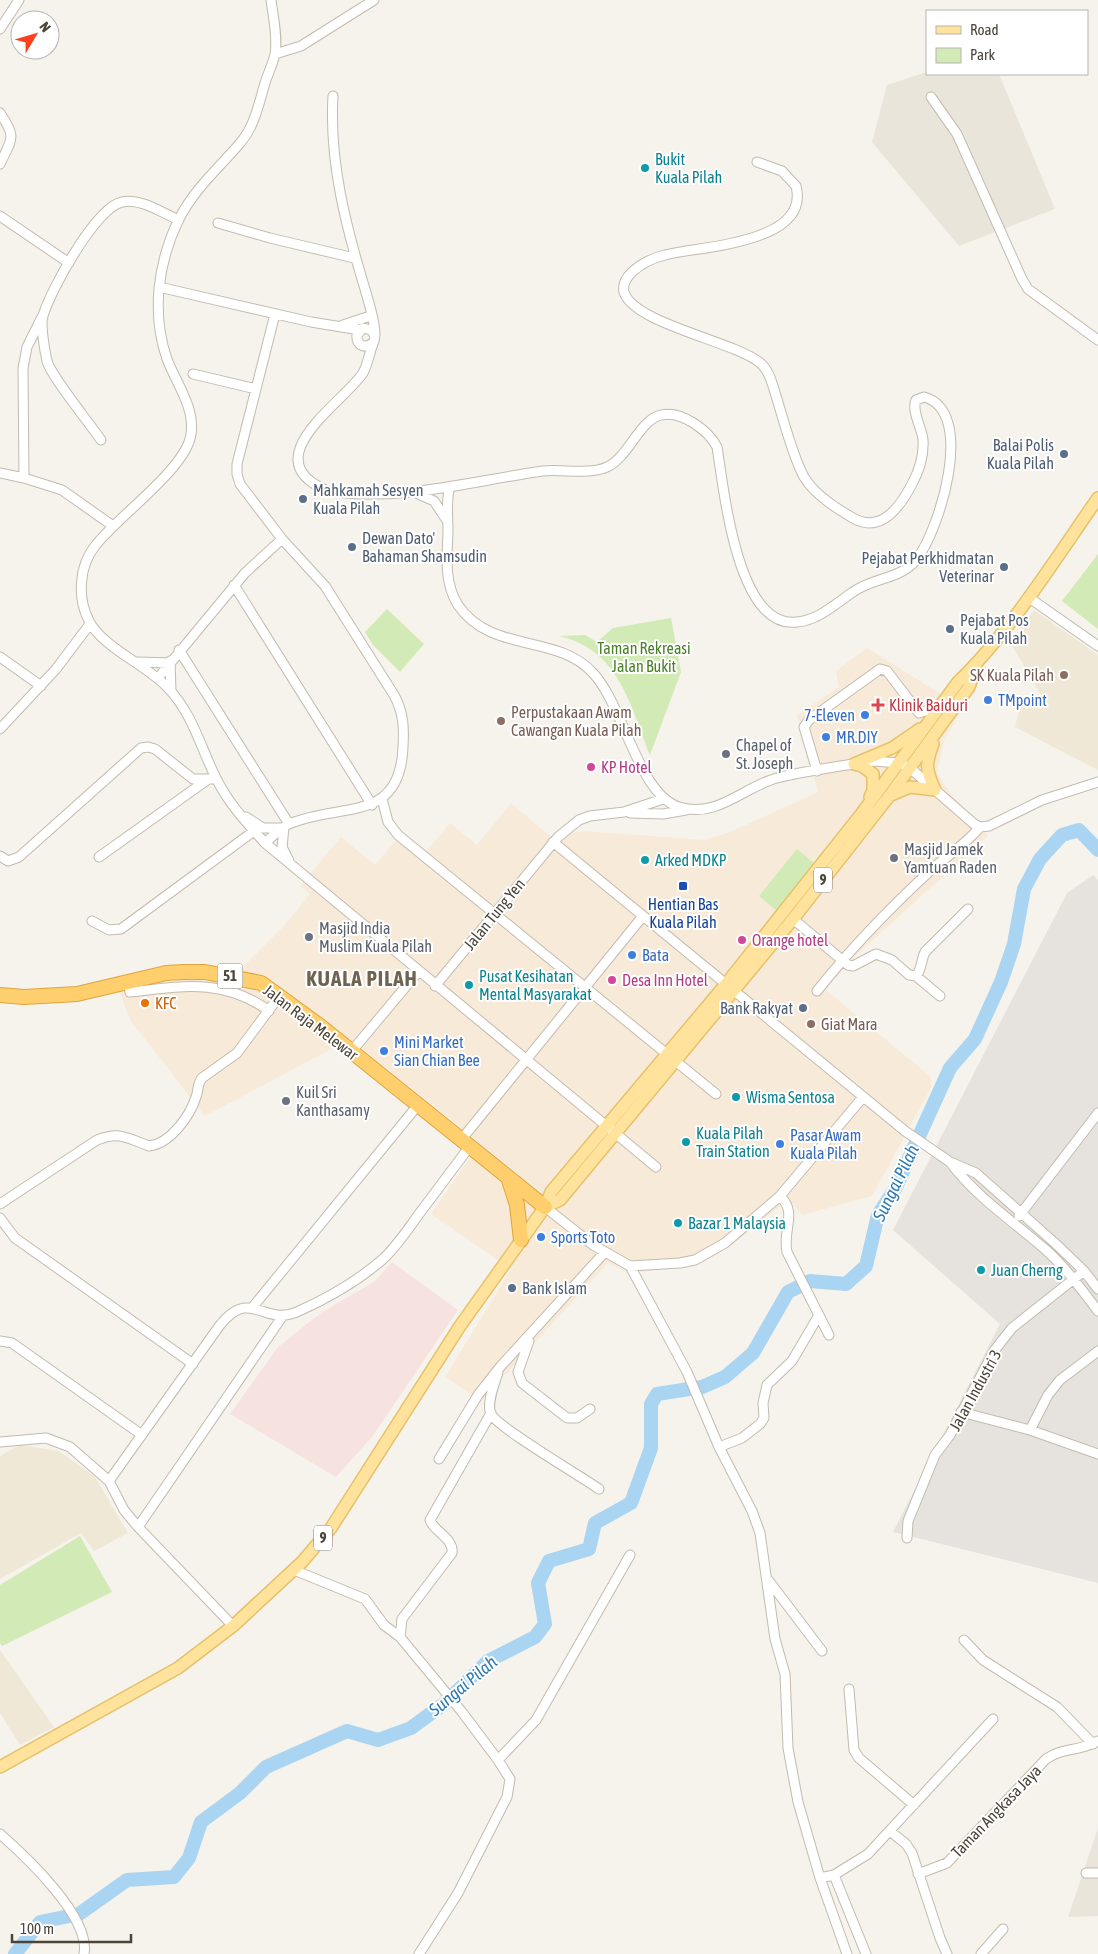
<svg xmlns="http://www.w3.org/2000/svg" width="1098" height="1954" viewBox="0 0 1098 1954" font-family="'Asap Condensed',sans-serif">
  <style>
    .residential { fill: #eae5da }
    .commercial { fill: #f7ead8 }
    .industrial { fill: #e6e2dd }
    .education { fill: #efe8d6 }
    .medical { fill: #f6e3e0 }
    .green { fill: #d2eab5 }
    .lines { fill: none; stroke-linecap: round; stroke-linejoin: round }
    .river { stroke: #a9d4f2; stroke-width: 14 }
    .minor-casing { stroke: #c2bbae; stroke-width: 11 }
    .major-casing { stroke: #e6c16a; stroke-width: 14 }
    .highway-casing { stroke: #e0a43c; stroke-width: 16 }
    .minor { stroke: #fff; stroke-width: 9 }
    .major { stroke: #ffe39c; stroke-width: 11 }
    .highway { stroke: #ffcf6e; stroke-width: 14 }
    .culture-dot { fill: #0f9aa8; stroke: #fff; stroke-width: 2 }
    .service-dot { fill: #5c6f8a; stroke: #fff; stroke-width: 2 }
    .education-dot { fill: #8d6e63; stroke: #fff; stroke-width: 2 }
    .shop-dot { fill: #3f7fe0; stroke: #fff; stroke-width: 2 }
    .health-dot { fill: #e0444e; stroke: #fff; stroke-width: 2 }
    .worship-dot { fill: #6b7280; stroke: #fff; stroke-width: 2 }
    .hotel-dot { fill: #d1479c; stroke: #fff; stroke-width: 2 }
    .transit-dot { fill: #1a4fb4; stroke: #fff; stroke-width: 2 }
    .food-dot { fill: #e8710a; stroke: #fff; stroke-width: 2 }
    .labels { text-anchor: middle; stroke-width: 4; stroke-linejoin: round; paint-order: stroke }
    .shield { fill: #fff; stroke: #817c74; stroke-width: 1 }
    .shield-label { font-size: 15px; font-weight: bold; fill: #4b4439 }
    .culture-label { font-size: 16px; fill: #0d838f; stroke: #fff; text-anchor: start }
    .service-label { font-size: 16px; fill: #4e5e75; stroke: #fff; text-anchor: start }
    .park-label { font-size: 16px; fill: #4a7f2a; stroke: #fff }
    .education-label { font-size: 16px; fill: #785e54; stroke: #fff; text-anchor: start }
    .shop-label { font-size: 16px; fill: #366cbe; stroke: #fff; text-anchor: start }
    .health-label { font-size: 16px; fill: #be3a42; stroke: #fff; text-anchor: start }
    .worship-label { font-size: 16px; fill: #5b616d; stroke: #fff; text-anchor: start }
    .hotel-label { font-size: 16px; fill: #b23c85; stroke: #fff; text-anchor: start }
    .transit-label { font-size: 16px; fill: #164399; stroke: #fff }
    .street-label { font-size: 16px; fill: #4b4439; stroke: #fff }
    .food-label { font-size: 16px; fill: #c56008; stroke: #fff; text-anchor: start }
    .water-label { font-size: 18px; font-style: italic; fill: #2e7ab2; stroke: #fff }
    .district-label { font-size: 21px; font-weight: bold; letter-spacing: 1px; fill: #6e6250; stroke: #fff }
  </style>
  <rect width="100%" height="100%" fill="#f6f3ec"/>
  <path class="residential" d="M927,72l72,2 56,135 -96,37 -87,-104 15,-57z
    M1098,1828v88l-30,1z"/>
  <path class="commercial" d="M867,648l72,45 22,18 -17,30 -7,31 10,17 41,47 -134,121 -28,33 105,87v11l-59,108 -70,19 -13,-16 -55,44 -38,23 -69,7 -19,-10 -127,138 -36,-24 66,-108 -80,-55 49,-71 -130,-104 -145,77 -74,-95 -12,-29 44,-10 28,-3 37,3 55,-55 27,-33 -10,-8 41,-49 34,28 27,-32 24,19 24,-29 27,22 34,-42 39,33 34,-5 121,9 25,-8 88,-40 -21,-77 42,-28 -3,-16z"/>
  <path class="industrial" d="M1093,875l5,5v703l-205,-51 107,-208 -107,-94 174,-337z"/>
  <path class="education" d="M1034,610l64,45v115l-83,-43 5,-21 21,-11 -31,-53z
    M20,1445l39,6 36,26 33,56 -34,18 -13,-18 -81,46v-123z
    M0,1650l54,77 -34,18 -20,-32z"/>
  <path class="medical" d="M392,1262l66,48 -86,127 -36,40 -106,-63 48,-67 44,-35 52,-30z"/>
  <path class="green" d="M1098,554v75l-36,-28z
    M387,609l37,35 -24,28 -27,-27 -8,-13z
    M671,618l10,54 -31,83c-20,-51 -31,-105 -91,-119l26,-1 12,7 16,-14z
    M797,849l18,15 -38,47 -18,-15z
    M80,1536l32,56 -110,54 -2,-3v-58z"/>
  <g class="lines">
    <path class="river" d="M15,1954l25,-32 39,-8 48,-34 47,-3 15,-19 12,-36 39,-29 26,-26 81,-36 31,9 33,-12 34,-25 43,-42 47,-24 10,-13 -7,-41 11,-22 40,-12 6,-26 36,-20 20,-55v-44l6,-10 45,-7 23,-10 28,-24 35,-61 22,-11 36,3 20,-18 12,-51 17,-26 55,-121 25,-29 26,-57 13,-38 10,-55 16,-30 22,-24 17,-5 19,20"/>
    <g class="minor-casing">
      <path id="minor" d="M271,0c2,16 7,38 4,54 -2,10 -7,19 -10,29 -6,20 -10,42 -24,59 -22,26 -46,46 -62,77 -21,43 -28,94 -12,140 9,24 28,48 24,75 -4,34 -73,82 -96,112 -16,20 -18,52 -6,75 14,27 58,44 79,67 25,26 33,61 49,92 12,24 30,43 48,63l391,324
        M0,29l19,-29
        M275,54l26,-8 73,-46
        M333,96c-4,65 13,131 32,193 3,11 13,41 9,52 -4,9 -6,23 -11,32 -21,31 -111,86 -35,118 73,11 143,-10 215,-20 19,-2 46,4 64,-4 22,-10 32,-47 54,-52 20,-5 47,15 56,32 7,42 20,183 80,175 22,-2 38,-18 56,-30 19,-14 48,-13 63,-32 23,-28 61,-149 8,-163l-8,3c-5,11 6,28 7,40 1,15 -4,31 -11,44 -12,23 -31,50 -59,34 -17,-10 -38,-23 -49,-41 -11,-20 -20,-55 -27,-78 -4,-12 -7,-29 -18,-37 -27,-21 -126,-39 -135,-70 -2,-8 2,-14 8,-20 9,-8 20,-14 33,-17 34,-9 146,-11 131,-69l-14,-15 -25,-9
        M931,97l26,37 65,145 6,10 70,51
        M0,113c17,25 12,25 0,51
        M0,216l69,47
        M218,223l52,15 84,20
        M159,287l152,35 49,8
        M343,325l24,-8
        M371,344c-8,5 -15,0 -14,-9l6,-7 8,2 3,4
        M193,374l63,15
        M101,440c-11,-16 -50,-64 -54,-79 -2,-9 -7,-37 -4,-45 7,-25 53,-109 79,-114 19,-4 40,11 57,18
        M0,473l24,5 38,12 51,36
        M24,478l-1,-110 4,-21 15,-30
        M449,490c-3,15 -1,27 -1,42 -1,25 -4,51 10,73 33,49 99,28 135,68 31,33 45,121 86,134 38,12 64,-20 98,-29 31,-8 65,-12 97,-17l25,2 11,5 64,56 6,3 9,-1 53,-26 56,-18
        M418,494l16,7 12,18
        M234,585l138,220
        M1028,597l70,49
        M179,650l110,174
        M0,657l41,29
        M170,661l1,30
        M137,662l32,1
        M158,678l87,-105 37,-34
        M0,729l56,-60 34,-45
        M817,771l-13,-44 5,-7 71,-51 7,2 32,42 22,-7
        M382,799l6,23 10,13 318,259
        M630,813l33,1 23,-4
        M246,817l17,11h20
        M284,827l-2,20 7,14
        M553,842l352,289 45,31 26,11 80,71 28,27 14,18
        M265,843c7,-6 15,-15 24,-19 52,-22 111,0 114,-77 1,-19 1,-34 -9,-52l-69,-109 -43,-47 -42,-55 -3,-10v-10l38,-150
        M0,856l8,5 11,-4 122,-109 7,-1 7,2 38,30h23
        M99,857l108,-77
        M793,919l55,46 5,1 23,-12 16,6 17,15 7,1c6,-7 5,-16 9,-24l43,-43
        M92,921l17,9 12,-1 133,-98
        M916,976l24,20
        M128,983l2,9c52,-6 94,-14 139,19
        M435,986l123,-149 21,-17 11,-4 34,-4 39,-13
        M817,991c34,-43 73,-83 114,-121 16,-14 35,-26 49,-43
        M351,1052l67,-80
        M461,1140l182,-224
        M950,1162c26,35 64,60 96,88 20,18 36,40 52,61
        M780,1196c18,17 2,34 7,56l42,83
        M0,1204l97,-64c23,-9 30,-2 52,6 21,-2 41,-30 47,-49 3,-8 1,-13 6,-19l35,-25 43,-58
        M545,1207l48,38 37,21 50,-3 15,-3 30,-17 55,-47 83,-99
        M1019,1216l79,-103
        M0,1218l15,20 178,126
        M630,1266l57,106 32,75 33,64 8,22 15,106 10,35 3,74 10,54 22,76 27,76
        M252,1308l166,-203
        M0,1341l12,2 130,92
        M529,1341l-11,31 4,11 45,35h10l13,-9
        M498,1372c-3,11 -12,31 -7,42 7,14 90,62 108,75
        M961,1412l69,18 68,24
        M1030,1430l18,-35 12,-15 38,-29
        M0,1442l46,-4 24,9 39,34 15,29 14,17 95,99
        M719,1447l23,-9 18,-14 4,-6 -1,-15 4,-18 25,-24 27,-46
        M439,1459l39,-64 22,-28 104,-114
        M109,1481l111,-156c32,-39 43,3 79,-14 29,-13 60,-31 84,-52 14,-13 25,-30 36,-45 17,-23 34,-45 51,-68
        M138,1527l144,-210
        M907,1538l1,-17 27,-66 15,-20 44,-84 18,-23 72,-57
        M294,1570l71,29 19,26 16,12
        M769,1581l53,70
        M964,1640l19,20 74,47 36,37
        M849,1689l5,61 5,8 55,47
        M498,1760l38,-40 94,-165
        M890,1831l16,13 6,9 28,85 7,16
        M0,1834c25,22 91,83 84,120
        M1086,1873h12
        M918,1874l29,-11 99,-104c17,-12 33,-7 52,-18
        M834,1875l32,79
        M820,1878l14,-3 34,-21 125,-135
        M419,1954l39,-61 49,-96 3,-18 -12,-19 -36,-48 -62,-75 2,-18 50,-66c2,-15 -18,-21 -22,-33l61,-107
        M981,1954l22,-25"/>
    </g>
    <g class="major-casing">
      <path id="major" d="M933,744c-8,21 -7,26 2,46
        M854,764l38,-16 28,-19
        M854,764l8,2 11,8v16l-3,7
        M891,795l19,-8 25,3
        M545,1207l15,-7 233,-281 97,-124 79,-108 7,-20
        M0,1767l178,-99 55,-42 69,-64 29,-34 129,-202 85,-119 6,-15 175,-208 136,-171 96,-131c53,-51 97,-123 140,-184"/>
    </g>
    <g class="highway-casing">
      <path id="highway" d="M0,995l24,2 53,-3 89,-21 18,-1h21l56,11 59,43 225,181
        M509,1180l8,25 4,35"/>
    </g>
    <use href="#minor" class="minor"/>
    <use href="#major" class="major"/>
    <use href="#highway" class="highway"/>
  </g>
  <g class="culture-dot">
    <circle cx="645" cy="168" r="5"/>
    <circle cx="645" cy="860" r="5"/>
    <circle cx="469" cy="985" r="5"/>
    <circle cx="736" cy="1097" r="5"/>
    <circle cx="686" cy="1142" r="5"/>
    <circle cx="678" cy="1223" r="5"/>
    <circle cx="981" cy="1270" r="5"/>
  </g>
  <g class="service-dot">
    <circle cx="1064" cy="454" r="5"/>
    <circle cx="303" cy="499" r="5"/>
    <circle cx="352" cy="547" r="5"/>
    <circle cx="1004" cy="567" r="5"/>
    <circle cx="950" cy="629" r="5"/>
    <circle cx="803" cy="1008" r="5"/>
    <circle cx="512" cy="1288" r="5"/>
  </g>
  <g class="education-dot">
    <circle cx="1064" cy="675" r="5"/>
    <circle cx="501" cy="721" r="5"/>
    <circle cx="811" cy="1024" r="5"/>
  </g>
  <g class="shop-dot">
    <circle cx="988" cy="700" r="5"/>
    <circle cx="865" cy="715" r="5"/>
    <circle cx="826" cy="737" r="5"/>
    <circle cx="632" cy="955" r="5"/>
    <circle cx="384" cy="1051" r="5"/>
    <circle cx="780" cy="1144" r="5"/>
    <circle cx="541" cy="1237" r="5"/>
  </g>
  <path class="health-dot" d="M875.5 697.5h5v5h5v5h-5v5h-5v-5h-5v-5h5z"/>
  <g class="worship-dot">
    <circle cx="726" cy="754" r="5"/>
    <circle cx="894" cy="858" r="5"/>
    <circle cx="309" cy="937" r="5"/>
    <circle cx="286" cy="1101" r="5"/>
  </g>
  <g class="hotel-dot">
    <circle cx="591" cy="767" r="5"/>
    <circle cx="742" cy="940" r="5"/>
    <circle cx="612" cy="980" r="5"/>
  </g>
  <rect class="transit-dot" x="678" y="881" width="10" height="10" rx="2.5"/>
  <circle class="food-dot" cx="145" cy="1003" r="5"/>
  <g class="labels">
    <g class="shield">
      <rect x="814" y="867.5" width="18" height="25" rx="4"/>
      <rect x="217.5" y="963.5" width="25" height="25" rx="4"/>
      <rect x="314" y="1525.5" width="18" height="25" rx="4"/>
    </g>
    <g class="shield-label">
      <text x="823" y="885">9</text>
      <text x="230" y="981">51</text>
      <text x="323" y="1543">9</text>
    </g>
    <g class="culture-label">
      <text x="655" y="165">Bukit<tspan x="655" dy="18">Kuala Pilah</tspan></text>
      <text x="655" y="866">Arked MDKP</text>
      <text x="479" y="982">Pusat Kesihatan<tspan x="479" dy="18">Mental Masyarakat</tspan></text>
      <text x="746" y="1103">Wisma Sentosa</text>
      <text x="696" y="1139">Kuala Pilah<tspan x="696" dy="18">Train Station</tspan></text>
      <text x="688" y="1229">Bazar 1 Malaysia</text>
      <text x="991" y="1276">Juan Cherng</text>
    </g>
    <g class="service-label">
      <text x="1054" y="451" text-anchor="end">Balai Polis<tspan x="1054" dy="18">Kuala Pilah</tspan></text>
      <text x="313" y="496">Mahkamah Sesyen<tspan x="313" dy="18">Kuala Pilah</tspan></text>
      <text x="362" y="544">Dewan Dato'<tspan x="362" dy="18">Bahaman Shamsudin</tspan></text>
      <text x="994" y="564" text-anchor="end">Pejabat Perkhidmatan<tspan x="994" dy="18">Veterinar</tspan></text>
      <text x="960" y="626">Pejabat Pos<tspan x="960" dy="18">Kuala Pilah</tspan></text>
      <text x="793" y="1014" text-anchor="end">Bank Rakyat</text>
      <text x="522" y="1294">Bank Islam</text>
    </g>
    <g class="park-label">
      <text x="644" y="654">Taman Rekreasi<tspan x="644" dy="18">Jalan Bukit</tspan></text>
    </g>
    <g class="education-label">
      <text x="1054" y="681" text-anchor="end">SK Kuala Pilah</text>
      <text x="511" y="718">Perpustakaan Awam<tspan x="511" dy="18">Cawangan Kuala Pilah</tspan></text>
      <text x="821" y="1030">Giat Mara</text>
    </g>
    <g class="shop-label">
      <text x="998" y="706">TMpoint</text>
      <text x="855" y="721" text-anchor="end">7-Eleven</text>
      <text x="836" y="743">MR.DIY</text>
      <text x="642" y="961">Bata</text>
      <text x="394" y="1048">Mini Market<tspan x="394" dy="18">Sian Chian Bee</tspan></text>
      <text x="790" y="1141">Pasar Awam<tspan x="790" dy="18">Kuala Pilah</tspan></text>
      <text x="551" y="1243">Sports Toto</text>
    </g>
    <g class="health-label">
      <text x="889" y="711">Klinik Baiduri</text>
    </g>
    <g class="worship-label">
      <text x="736" y="751">Chapel of<tspan x="736" dy="18">St. Joseph</tspan></text>
      <text x="904" y="855">Masjid Jamek<tspan x="904" dy="18">Yamtuan Raden</tspan></text>
      <text x="319" y="934">Masjid India<tspan x="319" dy="18">Muslim Kuala Pilah</tspan></text>
      <text x="296" y="1098">Kuil Sri<tspan x="296" dy="18">Kanthasamy</tspan></text>
    </g>
    <g class="hotel-label">
      <text x="601" y="773">KP Hotel</text>
      <text x="752" y="946">Orange hotel</text>
      <text x="622" y="986">Desa Inn Hotel</text>
    </g>
    <g class="transit-label">
      <text x="683" y="910">Hentian Bas<tspan x="683" dy="18">Kuala Pilah</tspan></text>
    </g>
    <g class="street-label">
      <text transform="translate(494 914) rotate(-51)" y="6">Jalan Tung Yen</text>
      <text transform="translate(311 1022) rotate(37)" y="6">Jalan Raja Melewar</text>
      <text transform="translate(975 1390) rotate(-61)" y="6">Jalan Industri 3</text>
      <text transform="translate(996 1811) rotate(-46)" y="6">Taman Angkasa Jaya</text>
    </g>
    <g class="food-label">
      <text x="155" y="1009">KFC</text>
    </g>
    <g class="water-label">
      <text transform="translate(896 1183) rotate(-64)" y="6">Sungai Pilah</text>
      <text transform="translate(463 1686) rotate(-40)" y="6">Sungai Pilah</text>
    </g>
    <g class="district-label">
      <text x="362" y="986">KUALA PILAH</text>
    </g>
  </g>
  <rect x="926" y="10" width="162" height="65" fill="#ffffff" stroke="#b7b4b0"/>
  <rect x="936" y="26" width="25" height="8" fill="#ffe39c" stroke="#b7b4b0"/>
  <text x="970" y="35" font-size="15" fill="#4b4439">Road</text>
  <rect x="936" y="48" width="25" height="15" fill="#d2eab5" stroke="#b7b4b0"/>
  <text x="970" y="60" font-size="15" fill="#4b4439">Park</text>
  <g transform="translate(35 35) rotate(52)"><circle r="24" fill="#ffffff" stroke="#b7b4b0"/>
  <path d="M0-4L9 19L0 12L-9 19Z" fill="#fc3f1d"/>
  <text y="-8" font-size="14" font-weight="bold" text-anchor="middle" fill="#4b4439">N</text>
  </g>
  <path d="M12 1934v8h119v-8" fill="none" stroke="#4b4439" stroke-width="2.5"/>
  <text x="20" y="1934" font-size="15" fill="#4b4439" stroke="#ffffff" stroke-width="4" paint-order="stroke">100 m</text>
</svg>
